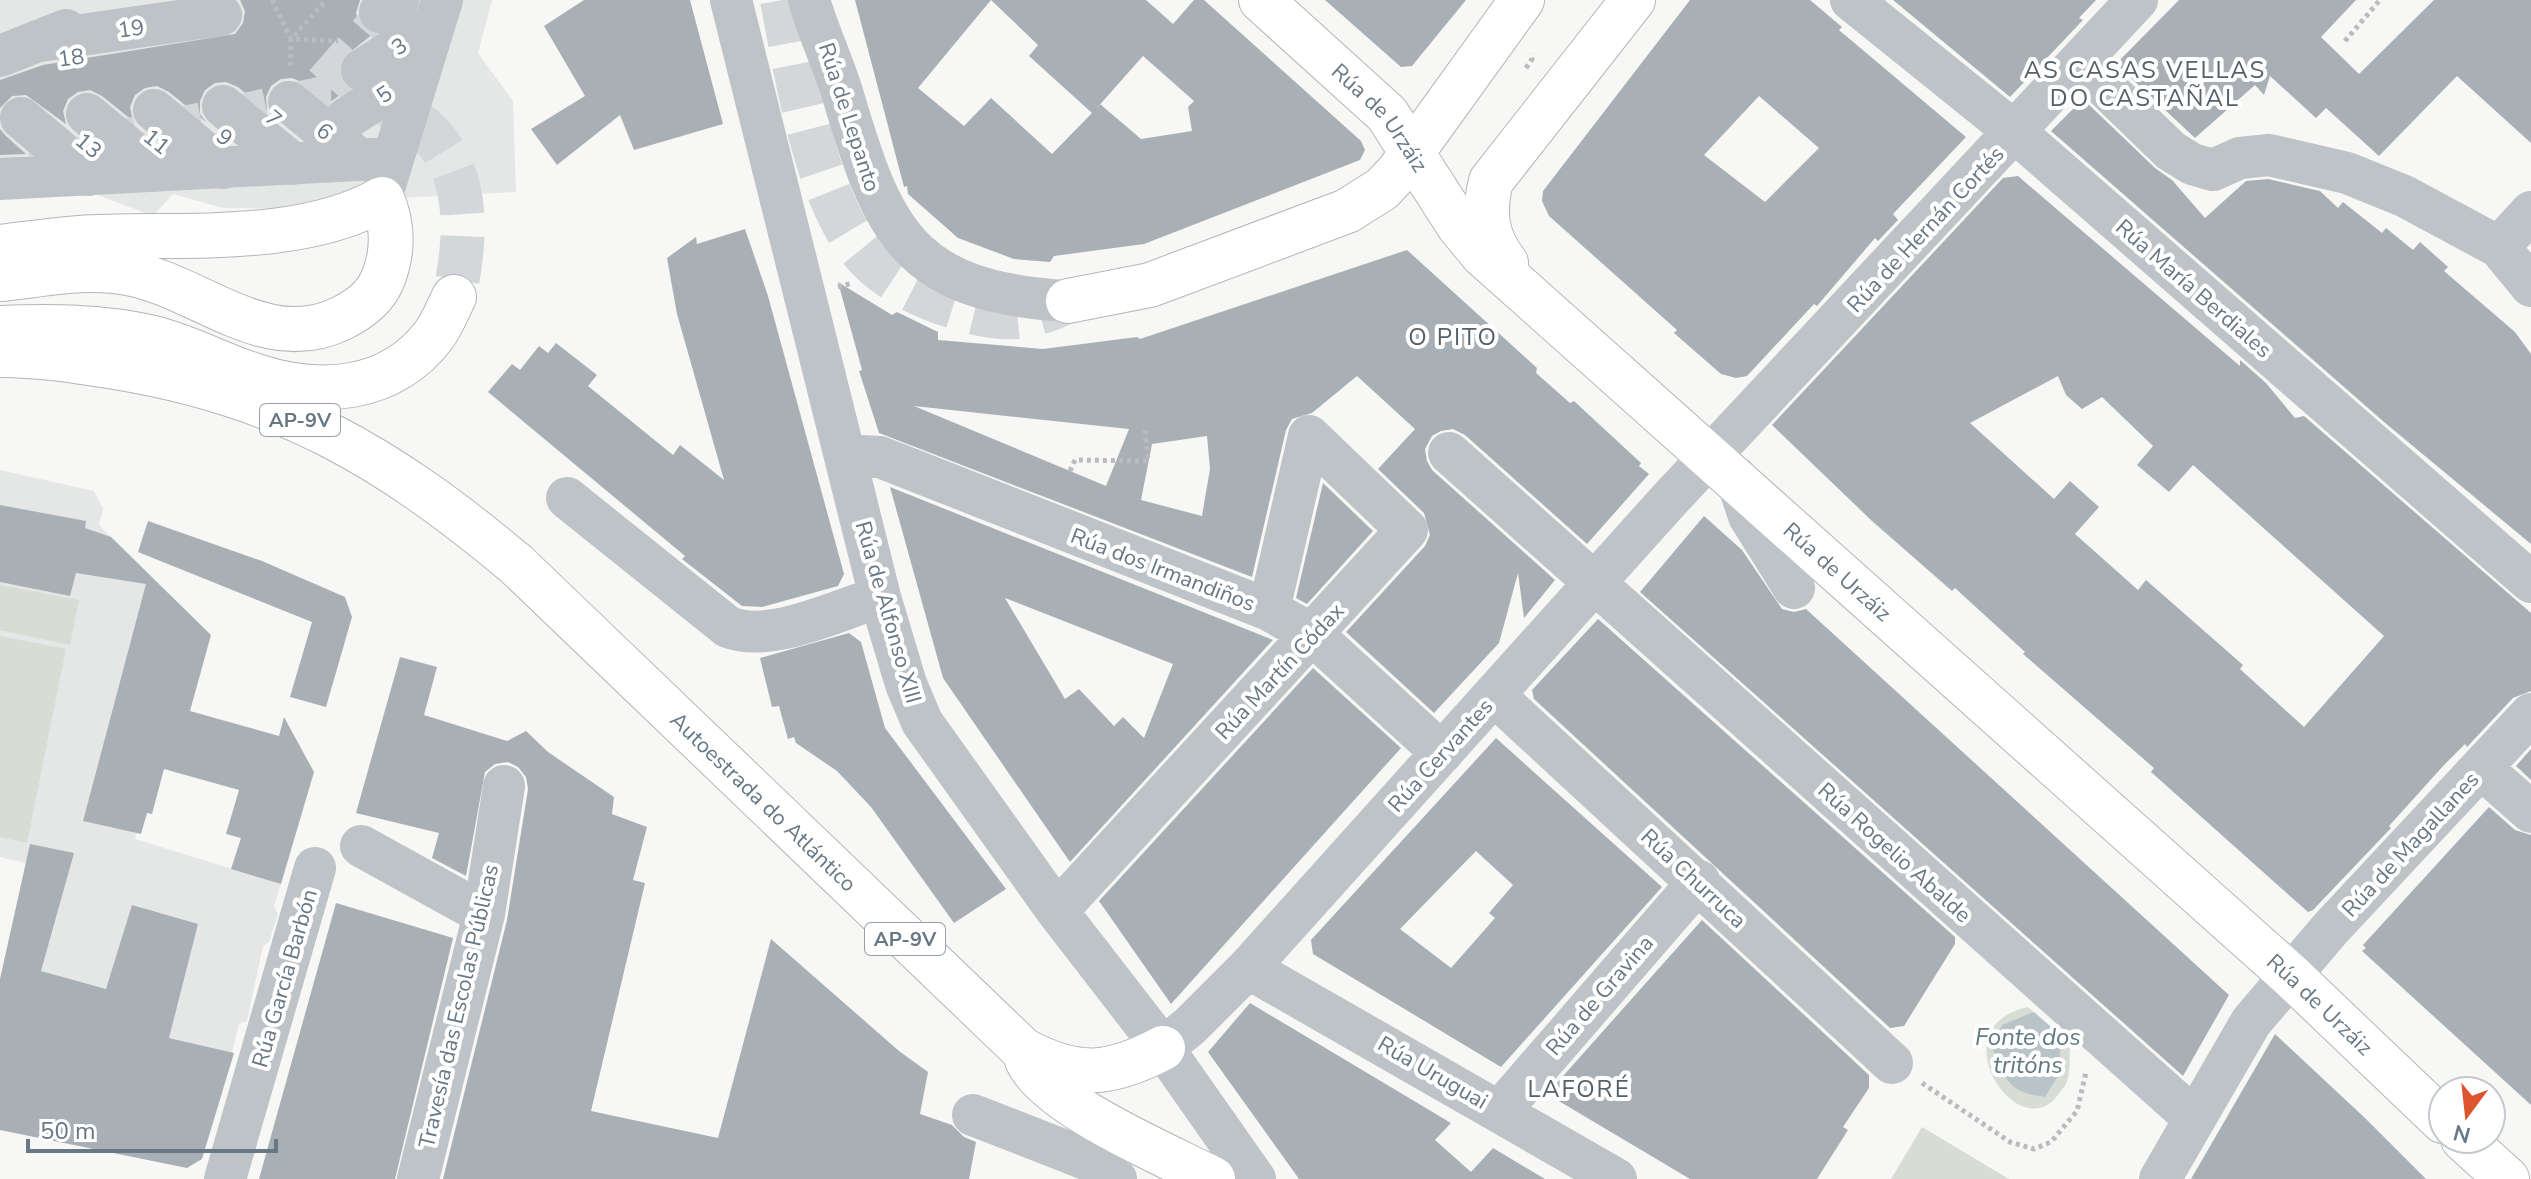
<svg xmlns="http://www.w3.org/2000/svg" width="2531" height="1179" viewBox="0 0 2531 1179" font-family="'Nunito Sans',sans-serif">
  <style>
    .built { fill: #e5e6e6 }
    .green { fill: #d7dcd4 }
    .water { fill: #b8c4c8 }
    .building { fill: #a8b0b6; fill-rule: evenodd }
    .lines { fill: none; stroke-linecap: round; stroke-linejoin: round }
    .highway-tunnel { stroke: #d3d7d9; stroke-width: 44; stroke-dasharray: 44 22; stroke-linecap: butt }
    .major-casing { stroke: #b2b7bb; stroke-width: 46 }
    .highway-casing { stroke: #b2b6ba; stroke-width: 46 }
    .path { stroke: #b9bcbf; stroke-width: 5; stroke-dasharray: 4 4; stroke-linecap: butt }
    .minor { stroke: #bec3c7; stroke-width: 42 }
    .major { stroke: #fff; stroke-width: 44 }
    .highway { stroke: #fff; stroke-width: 44 }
    .labels { text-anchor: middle; stroke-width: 8; stroke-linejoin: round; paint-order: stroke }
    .shield { fill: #fff; stroke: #95a0aa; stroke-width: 2 }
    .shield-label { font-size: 20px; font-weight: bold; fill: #687885 }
    .street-label { font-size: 22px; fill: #687885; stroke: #fff }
    .neighbourhood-label { font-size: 24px; letter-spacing: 2px; fill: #55616a; stroke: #fff }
    .water-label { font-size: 24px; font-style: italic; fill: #637980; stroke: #fff }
  </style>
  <rect width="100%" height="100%" fill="#f7f7f5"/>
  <path class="built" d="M0,0h492l-14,53 35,48 3,91 -134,7 -79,10 -80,-1 -50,-14 -20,22 -66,-25 -87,-22z
    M0,470l94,21 9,18 -4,16 52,51 -68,245 53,12 -1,6 146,45 -7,22 4,8 -9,28 -6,4 -16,75 -8,3 -7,29 -63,-15 -63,-49 -65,-18 -15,-108 -26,-6z"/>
  <path class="green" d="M0,585l79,15 -9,45 -70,-15z
    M0,636l66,13 -39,194 -27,-6z
    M2028,1007l42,37c-1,11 1,26 -3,37 -1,5 -7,10 -10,15 -39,51 -120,-69 -29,-89z
    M1922,1127l87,52h-118z"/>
  <path class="water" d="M2034,1012l25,22 2,37 -16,26c-37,-5 -40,-17 -53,-50l10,-22z"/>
  <path class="building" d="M240,0h120l-4,13 4,12 13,9 -33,26 -2,12 10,17 -19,14 -25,-20 -12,-5 -11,1 -10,7 -5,11 1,14 -29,-24 -12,-5 -11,1 -10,7 -5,11v13l6,8 -37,-30 -12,-6 -12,2 -10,7 -5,12 3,14 -31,-25 -12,-6 -12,2 -10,7 -5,12 3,13 -40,-29 -14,1 -12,12v-28l43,-15 192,-31 8,-11 2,-12z
    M584,0h106l33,124 -89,26 -14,-35 -63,50 -26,-36 54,-33 -41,-70z
    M855,0h291l27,24 21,-24h10l157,141 4,9 -5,10 -216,84 -90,12 -4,6 -36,-3 -56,-21 -50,-44 -1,-8 -3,1zM991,0l47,45 -9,11 63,57 -40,41 -61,-56 -27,28 -46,-38zM1143,56l51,45 -6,6 4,24 -51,8 -41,-35 -4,5z
    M1325,0h141l-54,66 -11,1z
    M1690,0h120l32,27 -3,3 127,107 -73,77 5,6 -20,21 -3,-3 -58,68 -3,-2 -67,72 -11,2 -15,-4 -47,-41 3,-3 -128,-114 -7,-15 1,-10zM1759,96l60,52 -54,54 -61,-47z
    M1893,0h203l-17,18 4,2 -73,77z
    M2179,0h177l-35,37 38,37 75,-74h97v143l-74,-67 -78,80 -53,-48 -10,10 -46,-42 -6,19 -9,-10 -60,53 -79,-74z
    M2083,99l72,69 17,12 33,38 41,-37 22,-2 52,12 18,17 5,-6 39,31 4,-5 27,22 7,-8 28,25 -4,4 71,61 16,22v190l-147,-122 -333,-291z
    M0,129l6,7 20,18 -26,1z
    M2018,176l222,190v-6l26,23 29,35 9,-2 227,197v78l-18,7 -46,49 -2,-3 -21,21 -55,61 2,2 -78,82 -5,2 -157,-140 3,-4 -131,-114 2,-2 -70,-64 -3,3 -80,-70 -100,-96 231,-247zM2058,376l8,19 16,14 20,-12 51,49 -16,19 32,27 24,-27 191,171 -80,91 -64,-58 3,-4 -97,-85 -8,10 -63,-56 24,-27 -29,-26 -16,18 -84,-76z
    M745,229l23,67 76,278 -6,12 -76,21 -20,-1 -60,-47 3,-3 -197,-164 24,-28 8,6 19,-24 9,7 8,-10 41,32 -9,11 85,69 7,-10 44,35 -47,-166 -10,-56 29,-21 1,7z
    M1407,250l130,118 -1,5 34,30 4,-2 67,62 -2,3 10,8 -62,70 -122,-109 -12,-6 -12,2 -9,5 -7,13 2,12 5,9 123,110 -31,38 -6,-45 -19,70 -65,70 -88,-81 79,-86 5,-11 -6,-22 -46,-44 37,-40 -58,-53 -45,37 -20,6 -6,11 -34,147 -373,-144 -20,-62 3,-1 -24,-88 54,33 5,-3 41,20v8l105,9 94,-12 3,2zM914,406l215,23 -23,57zM1207,436l3,33 -8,47 -61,-16 11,-56z
    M1323,483l50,48 -66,73 -11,-6z
    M890,487l383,153 -203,222 -127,-184zM1005,598l168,66 -29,74 -21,-21 -9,9 -35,-37 -14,10z
    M0,505l86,16 -1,7 26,9 100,98 -21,76 89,25 5,-19 30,55 -33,112 -50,-15 10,-31 -15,-4 13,-44 -75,-21 -12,45 -5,-1 -6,21 -58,-13 63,-237 -70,-11 -6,23 -70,-14z
    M1704,516l38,34 40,59 12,3 12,-3 423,386 -46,81 -543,-484z
    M148,521l114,40 83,36 7,20 -26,90 -36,-10 22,-75 -174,-70z
    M1598,619l357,318v7l-51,82 -14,2 -356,-329 -2,-9z
    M849,633l12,9 24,86 121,161 -52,34 -83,-116 -34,-36 -41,-28 -2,-6 -6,2 -9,-33 -7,1 -12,-49z
    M400,657l37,10 -13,48 83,26 19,-10 22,21 66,45 -2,17 35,13 -14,53 12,3 -54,228 127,27 53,-199 128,112 29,21 -8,42 32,11 12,12 12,5 -7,37h-526l64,-259 21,-131 -2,-12 -8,-10 -10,-5 -13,2 -10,8 -19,104 -34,-18 7,-25 -83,-20z
    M1313,668l88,80 -230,256 -72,-103z
    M1496,738l166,149 -161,180 -188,-113 -2,-14zM1476,851l37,34 -24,28 6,5 -44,50 -51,-39z
    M2531,749v31l-15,-14z
    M2489,807l26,23 16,5v270l-169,-154 4,-3 -3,-3z
    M30,844l44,9 -33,118 65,18 26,-84 66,19 -29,114 65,15 -32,106 -15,9 -187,-38v-151z
    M336,903l117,35 -58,241h-136z
    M1702,920l167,155v13l-26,39 5,3 -31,49h-127l-143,-85z
    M1250,1003l201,120 -16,17 36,32 22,-24 52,31h-246l-91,-127z
    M2275,1034l91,85 60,60h-235z"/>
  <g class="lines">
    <path class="highway-tunnel" d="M782,0c14,73 31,183 74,244 23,32 59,50 95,62 47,15 73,17 117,-5
      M326,85l74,-85
      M30,161l299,-64c14,0 30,-2 44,1 9,3 19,10 27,14 72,37 69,117 54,185"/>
    <g class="major-casing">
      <g id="major">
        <path id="s1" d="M1261,0l126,114 72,112 23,28 808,721 153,146"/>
        <path d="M1506,263c-20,-26 -23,-50 -15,-82l142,-181"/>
        <path d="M1068,301l82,-16 197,-74 35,-22 16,-17 124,-172"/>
        <path d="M2463,1139l44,40"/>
      </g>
    </g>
    <g class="highway-casing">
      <g id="highway">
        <path d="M0,247c26,-3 53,-7 79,-9 95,-6 218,9 303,-39 12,27 11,56 0,82 -8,18 -24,29 -40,37 -76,38 -142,-32 -214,-45 -42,-8 -86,2 -128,6"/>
        <path d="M0,328c51,-2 102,-2 153,10 36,9 68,27 103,38 64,21 135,16 178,-41 8,-11 14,-26 20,-38"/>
        <path id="s2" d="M0,355c39,0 77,6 115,12 167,27 273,90 401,197l507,486c54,29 87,26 140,-2"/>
        <path d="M1027,1060c20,45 140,95 186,119"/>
      </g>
    </g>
    <path class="path" d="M272,0l19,39 35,-39
      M2345,41l35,-41
      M290,66l1,-27 47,2
      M1526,68l6,-9 -2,-5
      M838,287l14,-4
      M1070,471l5,-11 73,1 -3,-31
      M1922,1083l88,59 24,7 17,-7 26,-31 9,-39"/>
    <path class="minor" d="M731,0l149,597 26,87 16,38 135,189 106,137 92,131
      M809,0c9,31 23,61 33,92 41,140 66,200 226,209
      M1851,0l164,132 516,450
      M380,12l18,-12
      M40,41l181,-26
      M0,56l66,-26
      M2079,62l92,89 21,13 21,6 27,-12 29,-3 78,18 57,23 95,51 32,39
      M362,70l73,-47
      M289,102l71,58
      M223,106l70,58
      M154,110l69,58
      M87,114l69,57
      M21,118l68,57
      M347,118l73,-47
      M0,179l393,-21
      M385,185l57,-185
      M2499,247l32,-35
      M1449,453l746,666
      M849,464l12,-8 19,1 389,153 44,25 129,118
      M1736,477l13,39 45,72
      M567,498l161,129c42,17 109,-17 152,-30
      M1269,610l40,-174
      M1494,695l398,368
      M2481,768l50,44
      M361,846l123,68
      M1057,911l350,-381 -98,-94
      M1248,968l368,211
      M1163,1048l27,-22 58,-58 421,-468 468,-500
      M1500,1111l199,-230
      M973,1115l123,48 20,16
      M225,1179l90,-311
      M418,1179l66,-265 20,-128
      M2160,1179l91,-157 80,-94 200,-214"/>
    <use href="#major" class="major"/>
    <use href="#highway" class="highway"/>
  </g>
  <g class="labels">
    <g class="shield">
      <rect x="260" y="404" width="80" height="32" rx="6"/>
      <rect x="865" y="923" width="80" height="32" rx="6"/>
    </g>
    <g class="shield-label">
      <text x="300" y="427">AP-9V</text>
      <text x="905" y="946">AP-9V</text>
    </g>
    <g class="street-label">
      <text transform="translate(131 28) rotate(-8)" y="8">19</text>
      <text transform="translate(399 46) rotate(-33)" y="8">3</text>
      <text transform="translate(71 57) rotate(-8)" y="8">18</text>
      <text transform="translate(384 94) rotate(-33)" y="8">5</text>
      <text transform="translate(850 117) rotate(72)" y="8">Rúa de Lepanto</text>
      <text transform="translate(274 118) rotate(40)" y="8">7</text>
      <text dy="8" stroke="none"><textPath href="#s1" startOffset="168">Rúa de Urzáiz</textPath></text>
      <text transform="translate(325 131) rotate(39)" y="8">6</text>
      <text transform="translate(225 137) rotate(39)" y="8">9</text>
      <text transform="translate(157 141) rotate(39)" y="8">11</text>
      <text transform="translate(89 145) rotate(40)" y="8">13</text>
      <text transform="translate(1925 229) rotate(-47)" y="8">Rúa de Hernán Cortés</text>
      <text transform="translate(2194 288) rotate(41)" y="8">Rúa María Berdiales</text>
      <text transform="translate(1163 569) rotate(21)" y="8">Rúa dos Irmandiños</text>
      <text dy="8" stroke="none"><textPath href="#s1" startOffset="816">Rúa de Urzáiz</textPath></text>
      <text transform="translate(889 612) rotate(74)" y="8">Rúa de Alfonso XIII</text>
      <text transform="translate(1279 671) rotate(-47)" y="8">Rúa Martín Códax</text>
      <text transform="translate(1440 755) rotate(-48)" y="8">Rúa Cervantes</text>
      <text dy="8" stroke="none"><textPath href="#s2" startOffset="912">Autoestrada do Atlántico</textPath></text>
      <text transform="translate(2410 844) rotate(-47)" y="8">Rúa de Magallanes</text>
      <text transform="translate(1895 852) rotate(42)" y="8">Rúa Rogelio Abalde</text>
      <text transform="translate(1694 878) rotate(43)" y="8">Rúa Churruca</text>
      <text transform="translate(284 978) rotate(-74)" y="8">Rúa García Barbón</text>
      <text transform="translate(1599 995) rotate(-49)" y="8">Rúa de Gravina</text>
      <text transform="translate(458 1006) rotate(-77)" y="8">Travesía das Escolas Públicas</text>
      <text dy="8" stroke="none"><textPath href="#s1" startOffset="1464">Rúa de Urzáiz</textPath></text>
      <text transform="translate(1433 1072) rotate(30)" y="8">Rúa Uruguai</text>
    </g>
    <g class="neighbourhood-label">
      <text x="2145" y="78">AS CASAS VELLAS<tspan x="2145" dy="28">DO CASTAÑAL</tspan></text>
      <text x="1453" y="345">O PITO</text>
      <text x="1579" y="1097">LAFORÉ</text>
    </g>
    <g class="water-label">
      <text x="2028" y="1045">Fonte dos<tspan x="2028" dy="28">tritóns</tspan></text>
    </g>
  </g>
  <g transform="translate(2467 1115) rotate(195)"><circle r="38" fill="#ffffff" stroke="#c3c9ce" stroke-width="2"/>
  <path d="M0-6L14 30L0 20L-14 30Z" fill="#dd552f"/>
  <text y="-12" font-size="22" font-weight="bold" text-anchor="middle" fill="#687885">N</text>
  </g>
  <path d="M28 1139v12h248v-12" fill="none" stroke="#687885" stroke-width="4"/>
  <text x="40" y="1139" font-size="24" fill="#687885" stroke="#ffffff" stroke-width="6" paint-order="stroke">50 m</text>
</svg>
